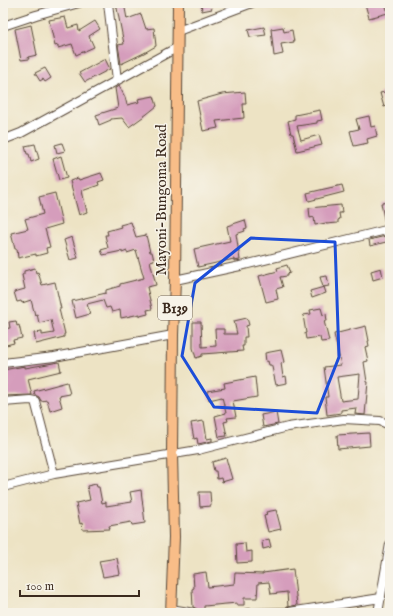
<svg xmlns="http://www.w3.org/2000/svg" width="393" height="616" viewBox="0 0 393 616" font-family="'IM FELL English',serif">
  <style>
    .building { fill: #d59dbc; fill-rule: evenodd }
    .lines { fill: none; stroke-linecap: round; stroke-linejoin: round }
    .minor-casing { stroke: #564637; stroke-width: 10 }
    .major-casing { stroke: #564637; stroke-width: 12 }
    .minor { stroke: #fff; stroke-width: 8 }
    .major { stroke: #f8bd88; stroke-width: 10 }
    .marked { fill: none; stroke: #1d4ed8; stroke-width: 3; stroke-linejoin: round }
    .labels { text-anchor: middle; stroke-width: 3; stroke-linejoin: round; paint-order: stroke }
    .shield { fill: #f7f3e8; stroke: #73665b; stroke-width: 1 }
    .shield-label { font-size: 14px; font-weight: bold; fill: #3b2a1e }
    .street-label { font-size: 15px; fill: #3b2a1e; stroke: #f7f3e8 }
  </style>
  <rect width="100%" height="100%" fill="#f7f3e8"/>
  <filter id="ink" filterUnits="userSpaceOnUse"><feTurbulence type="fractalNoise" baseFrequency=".025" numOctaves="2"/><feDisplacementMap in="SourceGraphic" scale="8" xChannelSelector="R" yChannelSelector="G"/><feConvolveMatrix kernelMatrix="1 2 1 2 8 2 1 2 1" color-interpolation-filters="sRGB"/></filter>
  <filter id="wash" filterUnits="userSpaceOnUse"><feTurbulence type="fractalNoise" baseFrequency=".012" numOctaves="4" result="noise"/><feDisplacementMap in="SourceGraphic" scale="16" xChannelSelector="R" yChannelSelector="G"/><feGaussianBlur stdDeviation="0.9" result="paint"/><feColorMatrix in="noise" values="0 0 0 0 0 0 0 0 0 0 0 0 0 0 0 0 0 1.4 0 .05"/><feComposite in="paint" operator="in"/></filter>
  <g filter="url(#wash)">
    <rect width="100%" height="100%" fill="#ede3c4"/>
    <g id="blocks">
      <path class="building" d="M116,3h8l3,16 14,-5 5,15 8,-1 2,18 -12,7 -23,11 -3,-19 6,-1z
        M201,3h9l2,6 -10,2z
        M370,3h15l3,10 -19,5 -4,-14z
        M65,17l3,11 10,-3 1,6 16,-10 5,8 -11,7 5,11 -18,8 -4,-11 -14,4v-3l-3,1 -6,-26z
        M31,25l6,30 -9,2 1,2 -8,1 -6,-31z
        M264,27l2,8 -16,2 -2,-7z
        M283,27l1,5 8,-2 2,12 -13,2 2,10 -9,2 -3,-27z
        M105,59l5,10 -25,13 -6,-9z
        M45,68l6,10 -6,4 -2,-3 -3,2 -5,-8z
        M119,86l6,11 2,8 12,-3 -1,-3 16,-3 3,10 -10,8 -18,13 -7,-9 -11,1v1l-12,5 -3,-10 22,-7 -3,-20z
        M390,91v14l-6,2 -4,-14z
        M245,92l1,12h-3l1,14 -28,3 2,7 -15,3 -6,-30 25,-7z
        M320,110l2,10 -5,1v2l-20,3 4,14 18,-5 3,10 -25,6 -4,-17h-2l-3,-13 7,-2v-4z
        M369,116l2,11 4,-1 2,10 -10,3 1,4 -14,3 -4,-15 9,-2 -3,-10z
        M62,143l3,8 -8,2 -2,-8z
        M35,144l4,15 -8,3 -2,-8h-2l-2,-8z
        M61,156l6,22 -8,2 -6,-21z
        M101,173l3,7 -6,2 1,3 -17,6 5,21 -8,3 -9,-34 8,-3 1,2z
        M342,185l2,7 -35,9 -2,-8z
        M55,193l7,31 -17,5 5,18 -4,1 1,5 -11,3v-2l-18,4 -1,-9h-2l-4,-16 17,-4 -3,-10 18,-5 -4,-17z
        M390,202v22h-5l-4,-21z
        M341,205l1,8h-3l1,6 -2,1v3l-12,1v-1l-11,2 -1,-8 -4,1 -1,-10z
        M245,220l2,8 -3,1 1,2 -9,3 4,26 -6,1v-2l-36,8 -4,-18 36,-8 -3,-15z
        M131,222l5,15 10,-2 4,17h2l2,8 -4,1 6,24 -9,2 5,22 -5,1 1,4 -8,2v-2l-19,4 -1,-8 -8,2 -2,-5 -4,1 -3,-8 -16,4 3,10 -14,4 -4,-17 34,-8v-3l14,-4v-2l24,-6 -8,-28 -9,3v-2l-5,2v-2l-19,4 -2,-5 7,-2 -3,-13h3l-1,-4 14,-4 -1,-2z
        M390,235v6l-20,5 -1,-6z
        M72,237l6,21 -8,2 -6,-20z
        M287,265l3,8 -3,1v2l-7,1 3,10 -7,2 2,10 -12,3 -7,-26 19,-5 -1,-3z
        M35,268l1,5 2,-1 4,13 13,-3 6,27h-2l6,25h-1v3l-28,7 -2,-11 8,-1v3l12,-2 -3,-13 -12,3 -2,-9 -2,1 -4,-15 -9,3 -1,-2 -4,1 -3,-10 11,-3 -3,-14 2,-1v-3z
        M381,268l2,9 -10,3 -2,-9z
        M327,276l2,10 -6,1 -3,-10z
        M324,287l2,6 -14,5 -2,-7z
        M321,308l2,7 3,-1 1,7h-3l5,20 -8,1 -1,-5 -14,2 -1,-6h1l-3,-18 8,-1 -1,-4z
        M247,318l2,7 -3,1 1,11h-3v9h-2l1,5 -41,3v2l-6,2 -3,-10v-26h8l1,25 14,-1 -1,-17h9v5h13l-3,-13z
        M16,321l1,5 2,-1 3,13 -9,2 1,3 -8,2 -1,-3h-2v-13l7,-1 -1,-6z
        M366,326l3,15h-1l1,5 -4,1 3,14 -4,1 3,20h1l-3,33 -10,-1 1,-6 -15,2v3l-14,2 -2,-18h3l-4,-30 17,-2 -7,-31zM360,374l-2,25 -17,2 -4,-24z
        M281,350l3,12 -3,1 2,14 3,-1 1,7 -11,2 -4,-18 -1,-2h-2l-1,-4 -2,1 -1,-9z
        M59,362l2,9 -33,8 4,16 -29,1v-26l22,-4v2z
        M255,377l2,20 -24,4 3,16 -9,1 1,3 -4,1 3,14 -8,1 -4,-21 11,-3 -4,-16 -13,3 -2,-9 18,-3 -1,-5z
        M67,382l3,12 -11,2 3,11 -12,4 -3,-11 -6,1 -2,-4 -4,-2 -1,-4z
        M276,412l2,12 -15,3 -2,-12z
        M204,421l3,18 5,-1v3l-14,3 -1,-6 -3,1 -3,-16z
        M369,433l1,13 -32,3 -1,-14z
        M226,458l6,21 -10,3 -1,-4 -4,1 -1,-8h-2l-2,-9z
        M96,484l1,3h2l3,16 4,-1v4l26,-4 -2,-10 11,-2 4,33 -13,2 -1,-3 -22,4 1,3 -27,1 -1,-7 -2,1 -4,-21 14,-3 -3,-14z
        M199,492h11l1,14 -11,1z
        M276,510l5,19 -13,3 -4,-16 3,-1 -1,-3z
        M269,539l2,8 -8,2 -1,-8z
        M245,543l1,9 6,-1v11l-15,1 -1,-19z
        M117,558l3,16 -17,3 -4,-16z
        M293,569l4,36 -9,2 -1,-15 -16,2 -2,-12 -11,1 -1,15h-13v7h-7v-2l-33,3v5h-5l-2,-2 -4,-2 -1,-18 2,-1 -1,-14 13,-2 2,15 26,-3 1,-11 28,1v-1z"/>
    </g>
  </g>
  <g filter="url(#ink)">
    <use href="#blocks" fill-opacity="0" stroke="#564637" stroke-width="1"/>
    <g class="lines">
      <g class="minor-casing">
        <path id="minor" d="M108,3l9,77
          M3,26l33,-11 43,-12
          M178,31l74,-28
          M3,140l18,-7 157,-86
          M175,280l65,-14 150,-37
          M3,363l51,-6 119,-22
          M3,402l27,-2 5,1 19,73
          M3,487l51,-13 144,-24 90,-23 56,-8 36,2 10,4
          M171,609l23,4
          M247,613l42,-1 92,-14
          M378,613l12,-69"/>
      </g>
      <g class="major-casing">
        <path id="major" d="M171,613l3,-76 -2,-83 1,-119 2,-55 3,-277"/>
      </g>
      <use href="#minor" class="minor"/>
      <use href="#major" class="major"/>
    </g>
  </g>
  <path class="marked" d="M251,238l84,4 4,115 -22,56 -103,-6 -32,-51 13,-73z"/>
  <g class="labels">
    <rect class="shield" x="158" y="296" width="34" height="24" rx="3"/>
    <g class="shield-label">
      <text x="175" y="313">B139</text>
    </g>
    <g class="street-label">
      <text transform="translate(161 200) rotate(-90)" y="5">Mayoni-Bungoma Road</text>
    </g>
  </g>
  <rect width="393" height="616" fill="none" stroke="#f7f3e8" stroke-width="16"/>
  <path d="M20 590v6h119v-6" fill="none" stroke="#3b2a1e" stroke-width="2"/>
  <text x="26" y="590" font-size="12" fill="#3b2a1e" stroke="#f7f3e8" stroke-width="3" paint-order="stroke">100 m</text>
</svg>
